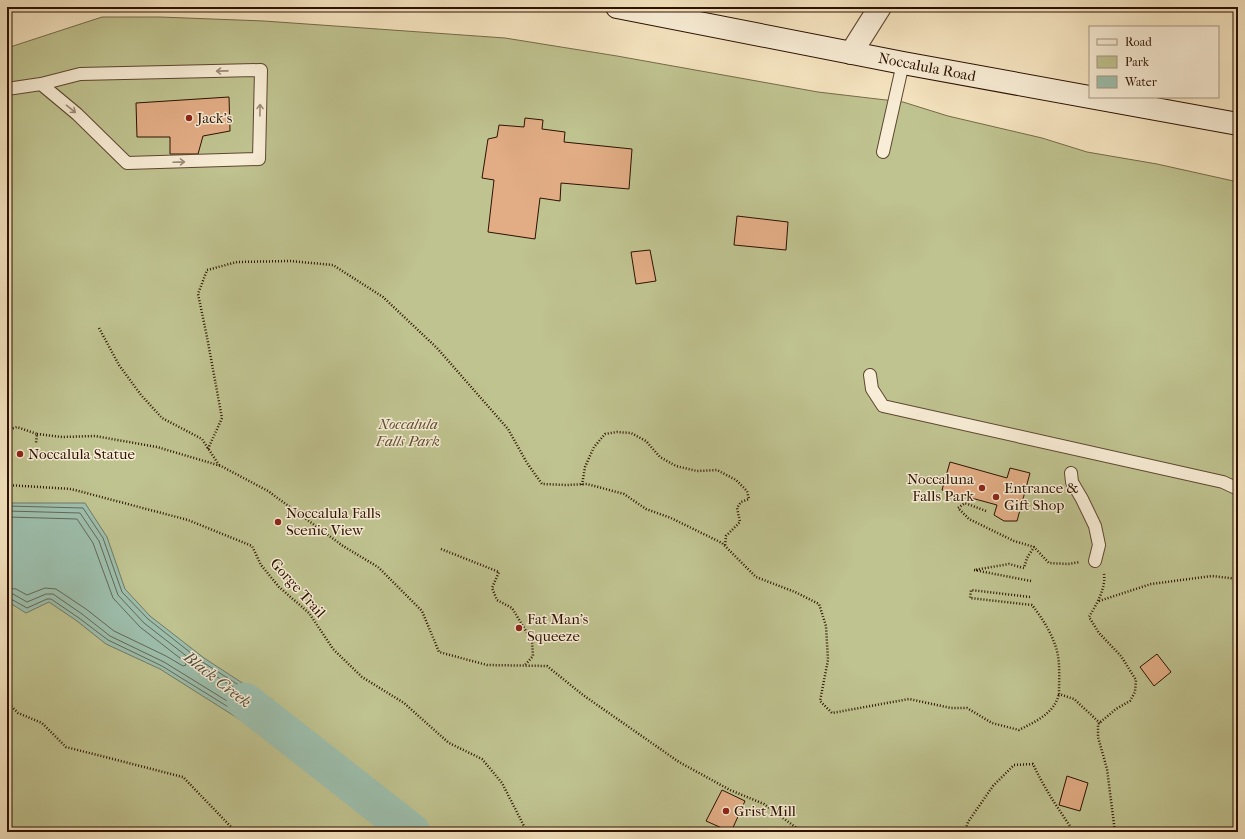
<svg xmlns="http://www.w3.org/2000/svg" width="1245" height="839" viewBox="0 0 1245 839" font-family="'IM FELL French Canon',serif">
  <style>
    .green { fill: #bfc390; stroke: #766a48 }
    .water { fill: #9dbfad; stroke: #707968 }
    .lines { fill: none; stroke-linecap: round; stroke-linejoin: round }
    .shore { stroke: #646856; stroke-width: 1 }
    .river { stroke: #9dbfad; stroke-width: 37 }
    .building { fill: #e2ad85; stroke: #2c1100 }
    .service-casing { stroke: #5e4630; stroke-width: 14 }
    .minor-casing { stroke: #5e4630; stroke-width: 24 }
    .secondary-casing { stroke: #2c1100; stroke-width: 24 }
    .path { stroke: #2c1100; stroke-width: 2.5; stroke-dasharray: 1 2; stroke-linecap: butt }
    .service { stroke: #f8edd6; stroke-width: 12 }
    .minor { stroke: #f8edd6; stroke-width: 22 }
    .secondary { stroke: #f8edd6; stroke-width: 22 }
    .oneway { stroke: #9c8a76 }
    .poi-dot { fill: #8f2418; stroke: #f8edd6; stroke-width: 1.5 }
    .labels { text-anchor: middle; stroke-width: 3; stroke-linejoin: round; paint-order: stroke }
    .street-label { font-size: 15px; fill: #2c1100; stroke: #f8edd6 }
    .poi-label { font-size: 15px; fill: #2c1100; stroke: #f8edd6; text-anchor: start }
    .park-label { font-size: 15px; font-style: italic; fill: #5f4f32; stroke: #f8edd6 }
    .water-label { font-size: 16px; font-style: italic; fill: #544e3d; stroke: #f8edd6 }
  </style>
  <rect width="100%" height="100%" fill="#f5e4c0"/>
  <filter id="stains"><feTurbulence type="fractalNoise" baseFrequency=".005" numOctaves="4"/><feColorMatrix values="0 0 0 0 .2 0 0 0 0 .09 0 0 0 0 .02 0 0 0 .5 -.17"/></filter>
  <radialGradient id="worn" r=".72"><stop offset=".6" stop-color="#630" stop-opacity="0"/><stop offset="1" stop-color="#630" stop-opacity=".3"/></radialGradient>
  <path class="green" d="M102,17h58l104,4 241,17 112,18 201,36 85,10 45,14 94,22 45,14 70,12 81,18v650h-1231v-784z"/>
  <path class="water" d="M7,503h78l22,34 18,52 25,27 54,42 46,30 23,12 25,33 -40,-2 -98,-62 -54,-25 -29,-23 -28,-19 -23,11 -16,-10h-3z"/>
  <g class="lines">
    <path class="shore" d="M7,506l76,2 20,30 19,54 26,27 53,42 47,30 22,12 17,22v2l-2,1 -26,-2 -97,-60 -54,-26 -29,-22 -28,-19h-4l-20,9 -16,-9h-4
      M7,511l73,2 19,28 19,54 26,28 54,42 48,30 21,12 10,15 -2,1 -14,-1 -97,-60 -54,-26 -28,-22 -29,-20h-7l-19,8 -14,-8h-6
      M7,517l70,2 16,24 20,55 27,29 45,35 1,3 -3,1 -17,-10 -52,-25 -28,-22 -30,-20 -11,-1 -18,7 -11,-6 -9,-1"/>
    <path class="river" d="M245,701l167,131"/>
  </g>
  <path class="building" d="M229,97l1,34 -27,5 -5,18h-28v-17h-33l-1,-34z
    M525,118l18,2 -1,9 23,3 -1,10 68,7 -3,40 -68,-6 -1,18 -20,-3 -5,41 -47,-7 6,-52 -12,-2 6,-39 9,-2 2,-12 25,2z
    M737,216l51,6 -2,28 -52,-5z
    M650,250l6,31 -20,3 -5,-32z
    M950,462l57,16 3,-10 20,5 -13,48h-13l-10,-6 3,-10 -55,-15z
    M1157,654l14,18 -17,14 -14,-19z
    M1067,776l21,7 -8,28 -21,-6z
    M722,790l23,11 -14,31 -25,-11z"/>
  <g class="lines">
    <g class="service-casing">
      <path id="service" d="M7,89l34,-5 39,-10 181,-4 -2,89 -132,4 -50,-49 -36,-30
        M883,152l20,-89
        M870,375l2,14 11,17 340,76 15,7
        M1071,473l1,9 10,17 13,27 4,19 -4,16"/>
    </g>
    <g class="minor-casing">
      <path id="minor" d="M851,53l29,-46"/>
    </g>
    <g class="secondary-casing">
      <path id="secondary" d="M617,7l286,56 335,61"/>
    </g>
    <path class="path" d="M99,328l20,37 22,30 21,23 40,21 17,26
      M7,430l10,-3 20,7 -1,9
      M37,434l25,3 33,-1 62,11 64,19 47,25 75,55 35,21 44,44 17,41 48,13 60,1 36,29 96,67 51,28 34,14 38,28
      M208,449l14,-31 -15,-81 -9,-43 9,-24 30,-8 53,-1 43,4 50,32 54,51 71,81 19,34 15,21 25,1 20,-1 37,10 22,15 25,9 51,25 34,34 39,15 24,12 7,22 2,34 -8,41 12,12 77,-14 42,9h16l25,15 27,7c17,-9 35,-16 40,-36
      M7,485l64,4 117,31 64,26 9,19 18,22 30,26 24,36 29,28 42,26 45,40 33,16 20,24 25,49
      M582,485l3,-18 9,-20 11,-13 12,-2 14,1 15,8 14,16 16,9 21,5 20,-1 19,10 11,11 2,8 -8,3 -4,6 3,14 -14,14 -1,10
      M986,511l-21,-8 -7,5 11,11 45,22 20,6 15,16 19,1 12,-2
      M441,549l58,23 -7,16 5,12 15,8 20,33 1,15 -8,9
      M1104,574c2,15 -8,31 -15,43l10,16 22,23 15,24 -1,12 -5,9 -14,8 -18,15v13l9,32 8,63
      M1031,581l-57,-11 35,-6 15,4 3,-10 7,-11
      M1030,597l-59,-7 -1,8 62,7c11,14 23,33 26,51 2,12 1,25 1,38l15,5 26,24
      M1099,601l52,-17 61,-8 26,3
      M7,702l11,11 24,10 24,24 117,30 53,55
      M965,832l3,-10 25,-36 21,-21 19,-1c11,24 26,46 41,68"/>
    <use href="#service" class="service"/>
    <use href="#minor" class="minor"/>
    <use href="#secondary" class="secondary"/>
  </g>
  <defs><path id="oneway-shaft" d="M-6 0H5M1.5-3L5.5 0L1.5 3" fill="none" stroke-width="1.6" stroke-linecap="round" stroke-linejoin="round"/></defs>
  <g class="oneway">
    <use href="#oneway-shaft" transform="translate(222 71) rotate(179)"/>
    <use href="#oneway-shaft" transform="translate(71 109) rotate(39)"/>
    <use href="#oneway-shaft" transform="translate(260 110) rotate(-89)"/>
    <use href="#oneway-shaft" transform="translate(179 162) rotate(-2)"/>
  </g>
  <g class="poi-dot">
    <circle cx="189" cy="118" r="4"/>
    <circle cx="20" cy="454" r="4"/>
    <circle cx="982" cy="488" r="4"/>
    <circle cx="996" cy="497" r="4"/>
    <circle cx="278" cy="522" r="4"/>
    <circle cx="519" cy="628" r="4"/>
    <circle cx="726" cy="811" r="4"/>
  </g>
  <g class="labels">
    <g class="street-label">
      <text transform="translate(927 67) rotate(11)" y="5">Noccalula Road</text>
      <text transform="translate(298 588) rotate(48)" y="5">Gorge Trail</text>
    </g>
    <g class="poi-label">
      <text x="197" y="123">Jack's</text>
      <text x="28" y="459">Noccalula Statue</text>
      <text x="974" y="484" text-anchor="end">Noccaluna<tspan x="974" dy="17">Falls Park</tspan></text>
      <text x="1004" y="493">Entrance &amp;<tspan x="1004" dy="17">Gift Shop</tspan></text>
      <text x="286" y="518">Noccalula Falls<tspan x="286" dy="17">Scenic View</tspan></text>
      <text x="527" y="624">Fat Man's<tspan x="527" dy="17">Squeeze</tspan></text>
      <text x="734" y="816">Grist Mill</text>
    </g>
    <g class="park-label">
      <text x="408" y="429">Noccalula<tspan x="408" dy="17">Falls Park</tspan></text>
    </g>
    <g class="water-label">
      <text transform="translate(218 679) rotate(38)" y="6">Black Creek</text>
    </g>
  </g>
  <rect width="1245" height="839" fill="none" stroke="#f5e4c0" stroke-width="24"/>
  <rect x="8" y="8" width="1229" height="823" fill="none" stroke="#2c1100" stroke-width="2"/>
  <rect x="12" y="12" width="1221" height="815" fill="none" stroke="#2c1100"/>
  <rect x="1089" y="26" width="130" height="72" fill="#f8edd6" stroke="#a69580"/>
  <rect x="1097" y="39" width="20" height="6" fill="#f8edd6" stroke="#a69580"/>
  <text x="1125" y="46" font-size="12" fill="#2c1100">Road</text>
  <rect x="1097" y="56" width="20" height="12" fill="#bfc390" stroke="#a69580"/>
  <text x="1125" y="66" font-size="12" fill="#2c1100">Park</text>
  <rect x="1097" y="76" width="20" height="12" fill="#9dbfad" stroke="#a69580"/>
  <text x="1125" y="86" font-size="12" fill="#2c1100">Water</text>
  <rect width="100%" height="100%" filter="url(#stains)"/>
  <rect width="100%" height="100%" fill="url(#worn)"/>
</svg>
